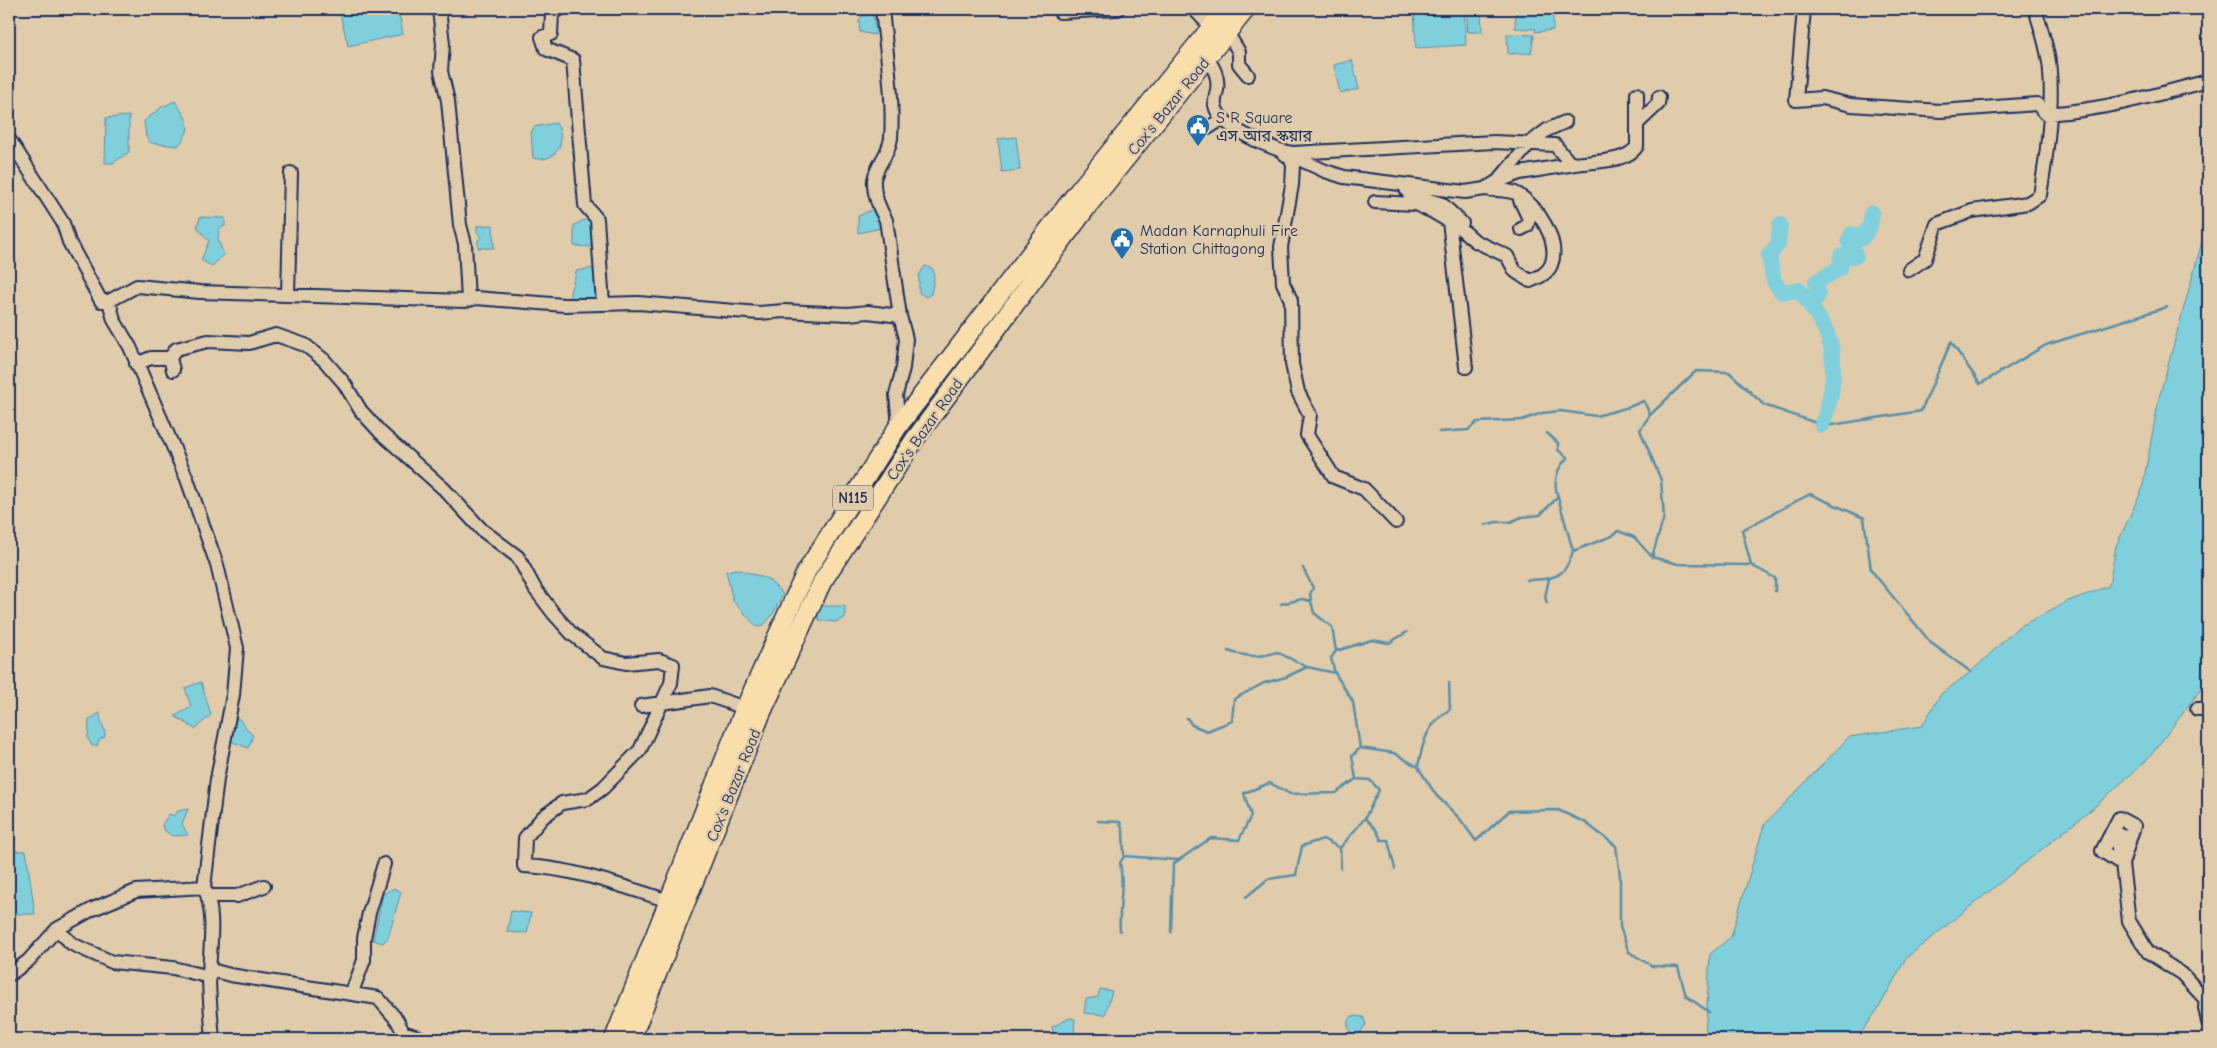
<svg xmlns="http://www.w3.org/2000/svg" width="2217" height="1048" viewBox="0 0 2217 1048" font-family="'Comic Neue','Noto Sans Bengali',sans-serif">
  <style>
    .water { fill: #80cfdc; stroke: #588faa }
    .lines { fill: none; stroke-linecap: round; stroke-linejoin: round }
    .stream { stroke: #588faa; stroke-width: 2.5 }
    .river { stroke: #80cfdc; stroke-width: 16 }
    .minor-casing { stroke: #1b2f5e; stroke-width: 16 }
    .highway-casing { stroke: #1b2f5e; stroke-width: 21 }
    .minor { stroke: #e0cbaa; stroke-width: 12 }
    .highway { stroke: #f9ddab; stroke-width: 18 }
    .labels { text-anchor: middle; stroke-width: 5; stroke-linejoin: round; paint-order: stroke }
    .shield { fill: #e0cbaa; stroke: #565e75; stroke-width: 1 }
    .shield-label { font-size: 15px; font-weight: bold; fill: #1b2f5e }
    .street-label { font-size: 16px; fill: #1b2f5e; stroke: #e0cbaa }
    .poi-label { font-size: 16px; fill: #1b2f5e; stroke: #e0cbaa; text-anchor: start }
  </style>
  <rect width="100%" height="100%" fill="#e0cbaa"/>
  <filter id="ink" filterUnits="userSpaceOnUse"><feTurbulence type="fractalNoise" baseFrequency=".02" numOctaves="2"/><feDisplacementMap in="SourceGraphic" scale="10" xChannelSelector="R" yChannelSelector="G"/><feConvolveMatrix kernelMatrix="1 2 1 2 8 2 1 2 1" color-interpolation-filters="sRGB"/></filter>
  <g filter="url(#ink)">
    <path class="water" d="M339,9h59l5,25 -55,12z
      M1414,9h50l2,36 -50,3z
      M1466,9h15l1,23h-14z
      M1516,9h37v21l-18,2 1,-3 -21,-1z
      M873,15l3,17 -2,3 -14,-3 -1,-11 3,-5z
      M1507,34l27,1 -3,18 -23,1z
      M1352,60l7,29 -19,4 -6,-28z
      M175,101c12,19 20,25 3,45l-27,-3 -5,-6 -2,-16 18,-14z
      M129,116v36l-16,11h-8l1,-45z
      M556,123c12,19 0,41 -23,35l-2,-25 3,-6z
      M1016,137l4,33 -18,2 -4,-33z
      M874,209l7,19 -23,5v-17z
      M200,217l25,1v8l-6,3 -1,11 6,15 -12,11 -11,-6 8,-19 -12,-14z
      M584,220l10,1 -1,26 -19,-1v-21z
      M2208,220v460l-60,79 -57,51 -185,148 -26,48 -23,33h-152l5,-85 21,-17 33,-112 85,-88 73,-11 19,-32 30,-22 46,-44 49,-26 43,-16 7,-40 26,-56 17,-92z
      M493,225l1,23h-16v-8l3,-3 -4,-5v-6z
      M925,266l8,3 1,9 -3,16 -5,3 -7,-4v-18z
      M594,268l3,10 -1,23h-26c-2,-12 5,-18 6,-30z
      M737,569l31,10 15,15 -10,20 -10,12 -6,1 -24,-26 -7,-30z
      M822,606h23v12l-10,4 -16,-2 -2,-11z
      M201,682l10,33 -16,14 -20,-13 16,-9 -6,-19z
      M100,713c0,12 6,15 5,24l-5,2 -3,7h-5l-4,-7 1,-19z
      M238,718l15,18 -5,12 -20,-8 5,-20z
      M188,809l-6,15 6,11 -16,1 -8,-6 -2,-5 7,-11 5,2 4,-5z
      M9,851h17l9,63h-26z
      M394,888l7,4 -13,46 -5,5 -10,-3 10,-46z
      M511,911l20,2 -4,20 -20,-1z
      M1100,989l12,2 -7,24 -21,-2 2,-14 12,-2z
      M1352,1016l11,1 3,7 -8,12 -8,-4 -3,-9z
      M1070,1018l5,1 -1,15h-8l1,5h-12l-3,-12z"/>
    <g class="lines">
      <path class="stream" d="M1439,432l29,-2 9,-8 45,-2 20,-7 19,-2 35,5 30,-8 18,-7 6,14
        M1547,433l11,10v7l10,8c-12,9 -15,26 -10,39
        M1485,525l11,-3h14l12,-5 18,-2 18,-18 15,54 39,-15 6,-5 16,6 18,20 26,7 73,1 -9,-35 68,-36 54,24 7,52 60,73 40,29
        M1652,557l12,-40 -3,-37 -21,-50 10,-15 46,-44 33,1 35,33 61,21 96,-15 30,-69 29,42 66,-39 121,-38
        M1751,565l24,13v13
        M1303,568l10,20 -3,6 1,7
        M1527,580c26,-1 38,-1 46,-29
        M1547,603l-2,-6 4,-18
        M1281,604l21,-5 9,2 3,12 18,14 4,24
        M1407,632l-18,11 -17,-3 -36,11 -5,7 4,15 18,29 7,46 34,5 24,14 18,28 24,24 16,22 33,-30 49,-1 28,13 30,23 4,30v51l9,25 23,14 26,1 8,29 23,16
        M1228,651c19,6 31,7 49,1l30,15 28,6
        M1187,718l5,7 15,6 25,-10 2,-22 30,-16 22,-6 21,-10
        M1418,767c5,-27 9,-42 32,-58l-1,-26
        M1365,818l12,13 4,9h7l7,29
        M1098,821l22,1 3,9 1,25 54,4
        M1173,864l38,-26 28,2 12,-24 -7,-23 26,-10 20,11 46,-1 20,-14
        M1341,869l-1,-21 25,-30 14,-28 -9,-10 -14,-1 -4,-23 8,-8
        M1246,897l22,-18 28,-4 6,-29 21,-7 17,9
        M1120,931c-2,-24 5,-42 0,-68l4,-7
        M1171,932l2,-68"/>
      <path class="river" d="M1780,225l-2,19 -9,12 5,25 8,11 17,-2 12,16
        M1822,425c11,-29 17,-66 3,-96 -4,-8 -10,-16 -14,-23l7,-11 -2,-13 24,-14 1,-12h15l-7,-15 3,-7 10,4 8,-12 2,-13"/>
      <g class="minor-casing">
        <path id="minor" d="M439,9l4,35 -2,27 7,30 12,124 5,19 3,56
          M560,9l-8,4 -1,21 -9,3 4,12 27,11 12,145 12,14 6,85
          M882,9c4,42 12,87 9,129 -2,17 -15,27 -17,42 -1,14 5,28 12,40l14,96 6,23 -3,29 -7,27 3,30
          M1194,9l18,19
          M1804,9l-8,91 26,-2 29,7 90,6 96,-7 9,10c57,-4 107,-18 162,-33
          M1060,12l58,-3
          M1227,32l12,20v12l9,11
          M1207,58c7,10 12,19 10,32 -1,5 -3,11 -2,15 3,22 58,45 77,48l202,-11 61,3 14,17 6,2c18,-3 52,-1 62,-18v-52
          M1638,123l20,-19 1,-7
          M1208,128l14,-9
          M9,139l54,84 6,19 32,59h8l5,19 16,27 57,132 30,86 20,83 -4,47 -16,84 -13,108c12,26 6,58 5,87 0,22 2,43 4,65
          M1281,151l10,8 2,7 -1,19 -11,62 2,36 8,17 1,64 6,28 12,23 -3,20 27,42 30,12 32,33
          M1286,153l39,18 19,6 121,15 20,-3 13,-8 32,-38 17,-13 18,-8
          M1499,181l21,-8 55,-9
          M1406,189l3,5 33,10 20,19
          M1520,200l9,19 -2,7 -6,3
          M1375,202l40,2 18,8 26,15 16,14 32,15 8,15 15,10c9,-4 17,-7 21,-16 10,-23 -14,-59 -32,-70 -9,-6 -23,-4 -34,-6
          M1449,221l17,146
          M1909,270l16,-11 12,-35 35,-13 56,-8 12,-8c6,-35 13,-87 10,-123 -1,-21 -9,-43 -15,-63
          M288,295l3,-122
          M109,301l28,-15 63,6 265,9 11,-3 88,7 74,-2 121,10 25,-2 64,3 20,-2 32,4
          M136,364l15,-6h19
          M173,370l-3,-12 6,-9 32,-8 41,2 27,-8 29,10 19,15 20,23 17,28 20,22 63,56 38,41 36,27 17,32 19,25 18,20 31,24 23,5 33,-3 14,5 -2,18 -31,67 -37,38 -15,11 -26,4 -19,14 -18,21 -1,24v4c50,2 97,20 145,35
          M641,706l69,-10 35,12
          M2197,709h11
          M2131,836l-10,-1 -4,9 5,20 -20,-13 17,-33 15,8 -12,38 7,57 19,31 34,22 24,26
          M209,896h28l27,-10
          M57,929l15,15 40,18 61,6 29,7 13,-4 15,4 148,23 19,22 6,12 21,7
          M9,975l19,-14 29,-32 36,-20 43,-18 68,-4
          M2208,984l-3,24 3,14
          M352,992l12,-32v-22l5,-25 15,-49"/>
      </g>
      <g class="highway-casing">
        <path id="highway" d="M614,1039l131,-331 61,-136 93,-147 177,-231 150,-185
          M631,1039l130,-325 61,-132 93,-143 175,-236 156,-194"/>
      </g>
      <use href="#minor" class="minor"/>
      <use href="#highway" class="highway"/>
    </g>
  </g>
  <defs>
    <g id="civic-pin" transform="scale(1.25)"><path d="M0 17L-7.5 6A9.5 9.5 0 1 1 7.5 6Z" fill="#1f6fb2" stroke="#e0cbaa"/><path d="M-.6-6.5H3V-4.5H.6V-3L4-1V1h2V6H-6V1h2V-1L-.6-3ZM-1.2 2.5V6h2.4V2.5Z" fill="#fff"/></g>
  </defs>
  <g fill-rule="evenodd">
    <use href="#civic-pin" x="1198" y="126"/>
    <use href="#civic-pin" x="1122" y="239"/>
  </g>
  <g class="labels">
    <rect class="shield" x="833" y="485.5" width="40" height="25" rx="4"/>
    <g class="shield-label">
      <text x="853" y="503">N115</text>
    </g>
    <g class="street-label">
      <text transform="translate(1168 106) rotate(-51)" y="6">Cox's Bazar Road</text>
      <text transform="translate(924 429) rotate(-55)" y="6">Cox's Bazar Road</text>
      <text transform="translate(733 785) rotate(-68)" y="6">Cox's Bazar Road</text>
    </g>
    <g class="poi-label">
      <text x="1216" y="123">S R Square<tspan x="1216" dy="18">এস আর স্কয়ার</tspan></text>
      <text x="1140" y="236">Madan Karnaphuli Fire<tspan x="1140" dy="18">Station Chittagong</tspan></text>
    </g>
  </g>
  <rect width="2217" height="1048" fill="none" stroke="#e0cbaa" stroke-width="30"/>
  <rect x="15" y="15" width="2187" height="1018" fill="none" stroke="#1b2f5e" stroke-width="2" filter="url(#ink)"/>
</svg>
